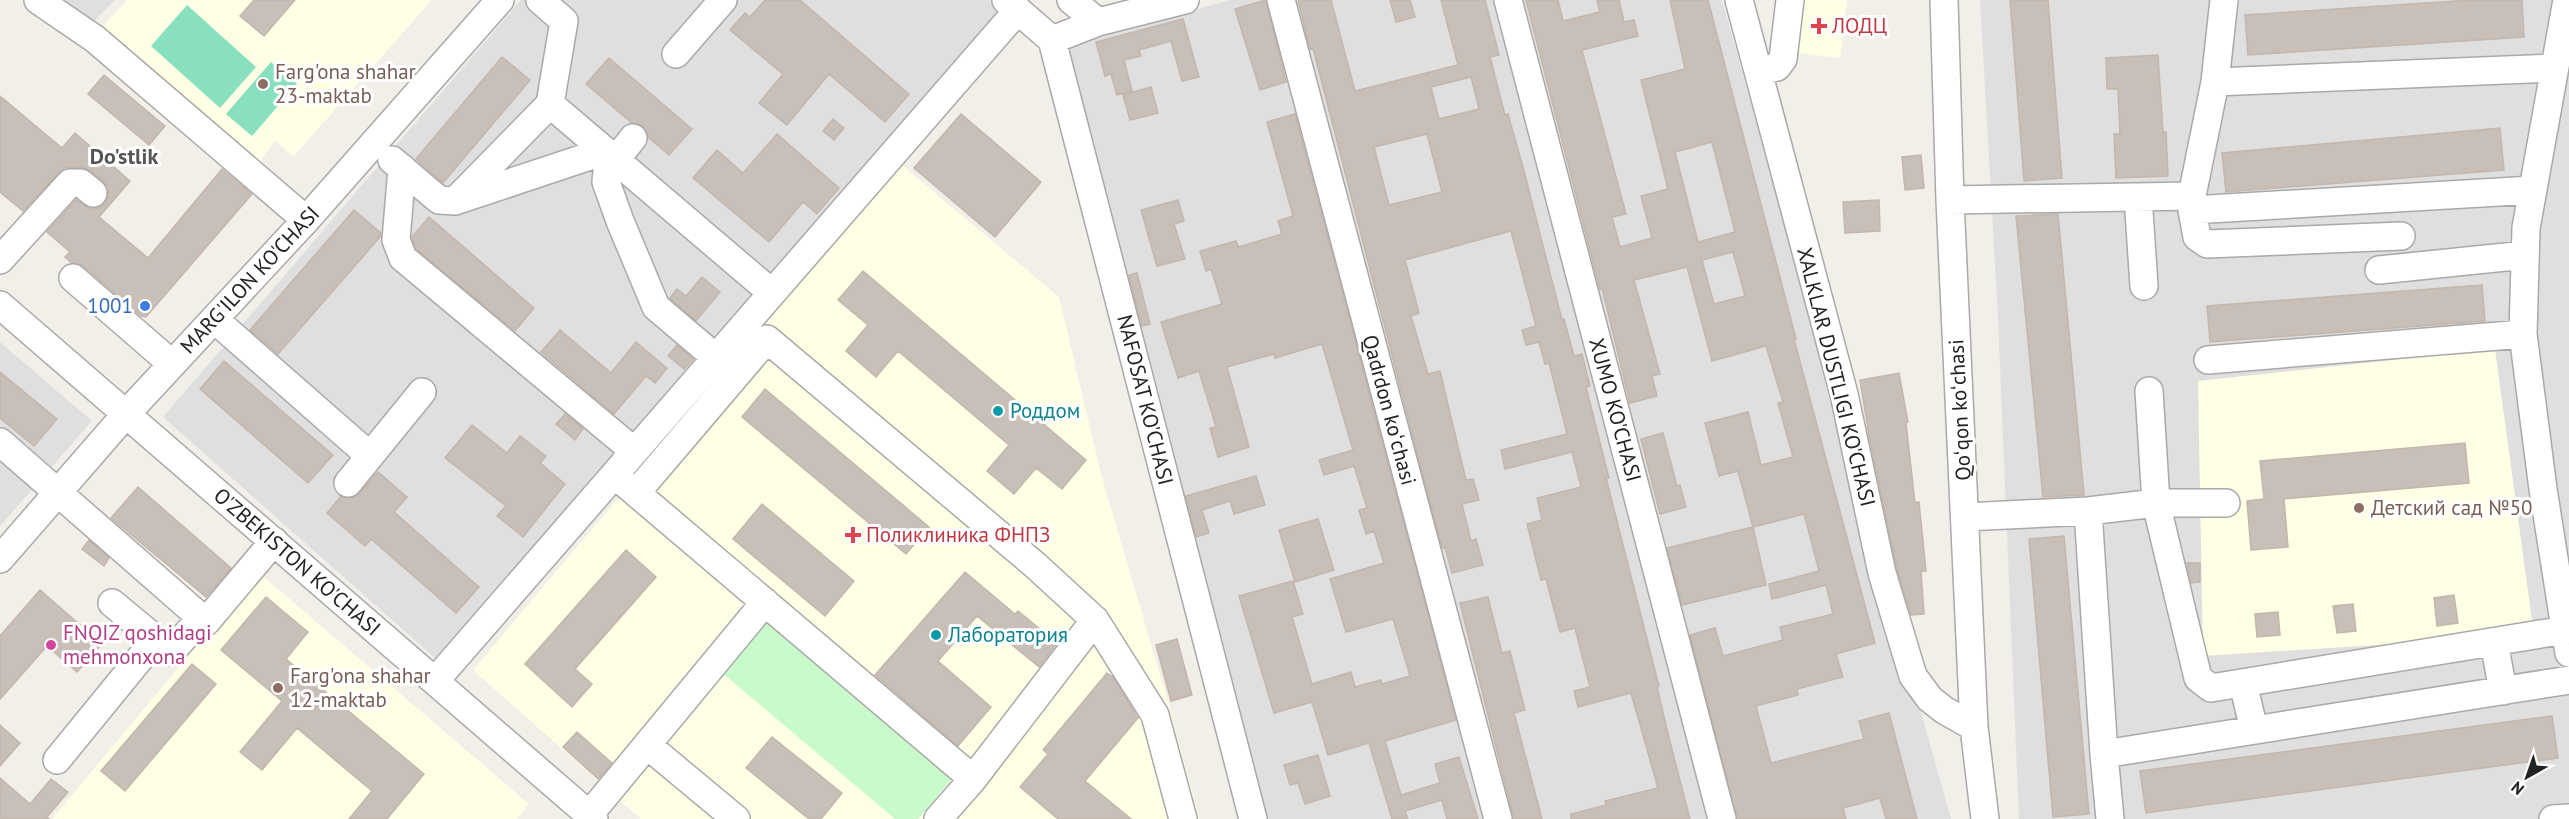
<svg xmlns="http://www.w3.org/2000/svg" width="2569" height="819" viewBox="0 0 2569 819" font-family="'PT Sans',sans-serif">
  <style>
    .residential { fill: #e0dfdf }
    .education { fill: #ffffe5 }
    .park { fill: #c8facc }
    .pitch { fill: #88e0be }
    .building { fill: #c7bfb8; stroke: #c4b6ab; stroke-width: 1.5; fill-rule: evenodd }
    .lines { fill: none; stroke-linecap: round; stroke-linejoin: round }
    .minor-casing { stroke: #a9a9a9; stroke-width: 30 }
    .minor { stroke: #fff; stroke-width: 27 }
    .health-dot { fill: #e0444e; stroke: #fff; stroke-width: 2 }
    .education-dot { fill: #8d6e63; stroke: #fff; stroke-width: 2 }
    .shop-dot { fill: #3f7fe0; stroke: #fff; stroke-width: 2 }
    .culture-dot { fill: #0f9aa8; stroke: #fff; stroke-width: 2 }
    .hotel-dot { fill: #d1479c; stroke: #fff; stroke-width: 2 }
    .labels { text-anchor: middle; stroke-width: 6; stroke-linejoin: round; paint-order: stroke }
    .health-label { font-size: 21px; fill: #be3a42; stroke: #fff; text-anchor: start }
    .education-label { font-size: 21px; fill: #785e54; stroke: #fff; text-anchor: start }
    .street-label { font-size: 21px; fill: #222; stroke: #fff }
    .shop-label { font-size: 21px; fill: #366cbe; stroke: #fff; text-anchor: end }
    .culture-label { font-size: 21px; fill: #0d838f; stroke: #fff; text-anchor: start }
    .hotel-label { font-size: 21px; fill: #b23c85; stroke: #fff; text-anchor: start }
    .neighbourhood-label { font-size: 22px; font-weight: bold; fill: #555; stroke: #fff }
  </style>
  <rect width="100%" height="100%" fill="#f2efe9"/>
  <path class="residential" d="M63,0h52l-22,22z
    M521,0h468l11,9 -565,649 -272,-241z
    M1231,0h491l229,819h-698l-202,-772z
    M1980,0h589v819h-550l-21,-501z
    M0,342l92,79 -92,105z"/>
  <path class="education" d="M127,0h305l-139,157 -18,-17 -15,22 -159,-134z
    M1797,0h50l-7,58 -49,-6z
    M898,162l161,135 42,177 68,231 30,114h-558l-168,-149 256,-303z
    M2495,349l39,286 -331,21 -5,-275z
    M258,572l271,232 -12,15h-465z"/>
  <path class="park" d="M767,615l189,159 -38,45h-23l-175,-148z"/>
  <path class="pitch" d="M187,5l69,62 -36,41 -69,-62z
    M271,62l26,22 -45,52 -26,-22z"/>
  <path class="building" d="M254,0h41l-31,36 -24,-20z
    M765,0h35l109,94 -24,28 -56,-48 -42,51 -28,-22 24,-29 -53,-44 15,-17 5,4z
    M1266,0l20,82 -26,8 -25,-81z
    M1298,0h33l24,91 103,-26 -17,-65h44l14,55 -9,2 15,58 3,-1 16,57 38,149 2,-1 10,37 8,-2 8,32 -4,1 23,91h-3l53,208 -2,1 12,51 21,81h-119v-5l35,-9 -1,-4 53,-13 -27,-95 -53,14 -4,-16 16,-4 -15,-59 -15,4 -14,-53 -5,1 -14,-56 15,-4 -5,-22 44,-11 -9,-35 -67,17 -4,-19 66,-16 -18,-71 -4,1 -6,-22 -13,3 -4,-15 14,-4 -25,-95 -106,29 14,53 -8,3 17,58 12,-3 26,109 7,-1 6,21 -17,4 9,37 5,-2 7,26 -31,8 -7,-26 -3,1 -25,-96 -104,-404 -3,1zM1471,77l8,32 -40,10 -8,-32zM1427,134l15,58 -53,13 -15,-58z
    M1390,0h20l5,17 -19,5z
    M1526,0h32l5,21 37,-9 -3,-12h22l5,22 10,-2 4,16 -56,14 44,164 -14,3 8,30 32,-9 -11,-42 27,-7 -27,-109 44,-11 -15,-69h38l88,339h-2l81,304 -39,11 7,23 -46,12 1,6 -42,11 15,57 93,-24 -5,-18 30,-8 28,106h-31l-6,-21 -37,10 3,11h-109l-47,-184 25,-7 8,28 60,-16 -3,-13 53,-13 -7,-29 -54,14 -3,-15 50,-13 -15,-57 -51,13 -15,-56 -19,5 -14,-53 43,-11 13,53 32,-8 -15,-54 5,-1 -17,-56 -54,15 -25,-94 -53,13 26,94 -8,2 5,20 -27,7 -28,-115 -2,1zM1712,142l23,90 -37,10 -23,-90zM1733,252l12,44 -31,8 -12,-44z
    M2010,0h38l14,178 -38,3z
    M2471,0h51l2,37 -276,18 -3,-40z
    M1183,19l16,58 -17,4 -11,-40 -32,9 2,6 -17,4 8,31 -15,4 -6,-21 -6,2 -9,-34z
    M2158,55l5,77h3l2,44 -52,2 -2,-44h6l-2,-45h-11l-1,-31z
    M502,57l28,23 -87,103 -27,-24z
    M609,58l83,71 -23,26 -21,-18 -5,-11 -11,-3 -46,-39z
    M104,75l61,51 -16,19 -61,-51z
    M1151,87l7,26 -28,7 -7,-25z
    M0,96l62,52 13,-15 55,48 -31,36 49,41 74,-89 30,25 -106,123 -5,-1 -58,-50 -11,-3 -7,-6 5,-5 -23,-20 29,-32 15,9 7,-1 7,-5 4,-8 -1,-8 -5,-6 -12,-10 -9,-4 -18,1 -41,43 -23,-19z
    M961,114l80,68 -46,55 -81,-69z
    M1295,114l161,606 -71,21 16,54 39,-12 -5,-19 24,-7 19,62h-31l-5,-19 -37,11 3,8h-16l-23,-76 -41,12 -16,-53 -38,11 -35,-117 54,-15 10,33 -11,3 20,67 39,-12 4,15 26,-7 1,4 28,-8 -17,-57 -47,13 -16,-53 54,-16 -10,-32 -8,3 -7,-24 8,-2 -13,-42 -30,9 -5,-15 34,-10 -31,-106 -47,14 -1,-4 -47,13 22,80 -31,10 -8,-29 6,-1 -17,-56 -21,7 -17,-56 61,-18 -11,-35 -5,2 -6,-20 36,-10 2,6 44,-13 -4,-13 15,-5 -26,-94z
    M833,119l11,9 -10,12 -11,-9z
    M2500,128l4,42 -278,22 -4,-39z
    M777,134l62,54 -22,26 -14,-12 -34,40 -76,-64 24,-28 26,23z
    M1921,155l3,33 -19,2 -3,-33z
    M1178,200l6,21 -10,3 11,35 -28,7 -16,-56z
    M1879,200l1,31 -35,2 -2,-31z
    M354,210l27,23 -1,4 -102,117 -28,-24z
    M2058,214l26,281 -41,2 -27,-281z
    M429,217l105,91 -19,23 -99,-82 -4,-12z
    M863,271l223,189 -24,29 -26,-21 -22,26 -27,-23 22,-26 -111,-94 -22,26 -30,-26 22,-26 -30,-25z
    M1137,273l13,51 -8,2 -13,-51z
    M702,277l18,15 -24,29 -26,-23 7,-9 9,7z
    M2482,285l3,36 -275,21 -3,-36z
    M560,330l51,43 25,-31 31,26 -12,15 -9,-7 -32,38 -73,-62z
    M677,345l16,14 -9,10 -16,-13z
    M224,361l109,94 -25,28 -108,-94z
    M0,372l57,47 -23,27 -34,-28z
    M1899,373l9,49 -2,1 9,80 4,-1 7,69h-5l3,43 -13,1 -14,-46 -28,-133 -9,-56z
    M765,389l164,138 -23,27 -164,-137z
    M565,414l18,15 -8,11 -19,-16z
    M472,425l35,28 13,-17 26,20 -6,7 25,21 -42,53 -26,-21 9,-10 -61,-48z
    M1663,433l14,53 3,-1 6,22 -26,7 -19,-75z
    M2465,443l4,40 -185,16 4,48 -37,3 -4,-49 17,-2 -4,-38z
    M378,472l29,25 -13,15 85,75 -23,26 -85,-74 -6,7 -38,-33 14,-17 12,2 7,-5z
    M1256,476l9,29 -31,9 -4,-13 -28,9 7,23 -13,4 -10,-41z
    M138,487l93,81 -25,29 -95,-79z
    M762,504l92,77 -29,35 -92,-77z
    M1318,519l16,51 -39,12 -16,-52z
    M1753,527l13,58 -84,20 -15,-57z
    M2064,536l25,278 -36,3 -24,-278z
    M89,540l20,18 -5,8 -22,-17z
    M626,550l30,27 -81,92 17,15 -20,23 -47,-43z
    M2187,563h13v19l-9,1z
    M965,572l50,42 3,-3 39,32 -18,24 -62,-51 -39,45 53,46 -33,39 -83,-71z
    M40,590l62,54 -25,28 -30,-26 -47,53v-63z
    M2454,595l4,28 -21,3 -3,-28z
    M266,597l42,35 -22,27 138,115 -37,45h-38l23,-28 -75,-63 -35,42 -22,-18 42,-51 -61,-51z
    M1488,597l14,56 8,-2 15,59 -11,3 28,106h-28l-54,-216z
    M2353,604l3,27 -19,2 -4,-27z
    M2278,612l2,23 -23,2 -2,-23z
    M1177,639l15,56 -21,6 -15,-56z
    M192,664l24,20 -91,107 -24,-20z
    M1107,673l6,4 25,41 -53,63 46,38h-73l-38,-32 28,-33 -5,-4z
    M2552,716l6,42 -412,55 -6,-42z
    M0,725l20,18 -20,23z
    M577,732l35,31 -14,16 -35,-32z
    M772,737l70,56 -21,26h-12l-63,-51z
    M1318,755l12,41 -25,8 -7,-21 -8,2 -6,-20z
    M0,778l30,26 21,-25 17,13 -21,25 2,2h-49z"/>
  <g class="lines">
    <g class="minor-casing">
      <path id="minor" d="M38,0l57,39 211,181
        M1006,0l46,40 201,779
        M1071,0l27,22
        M1281,0l217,819
        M1508,0l214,819
        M1739,0l105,394 38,179 31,103 17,23 14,11 30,17
        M1944,0l6,200 24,527 11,92
        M2224,0l-9,82 -23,114v14l5,27 10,7 194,-8
        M2567,0l-41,228 -3,106 20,155 26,164
        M1052,40l46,-18 87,-22
        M676,54l47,-54
        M1758,71l19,-4 6,-8 7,-59
        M2215,82l338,-14
        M550,104l222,189
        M633,138l-26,33 -1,11 14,39 36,86 59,50
        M392,160l47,40 16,1 95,-97 14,-83 -24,-21
        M402,168l-6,72 7,18 231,193
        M2138,197l6,89
        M458,200l147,-49
        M1950,200l242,-4
        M2192,210l341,-20
        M0,260l70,-77h11l12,10
        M2379,270l146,-15
        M73,278l99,86
        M0,305l594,514
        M214,319l156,137
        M2208,360l315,-26
        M2149,391l7,112 42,175 13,10 354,-58
        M0,442l206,180 68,-81
        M622,481l351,298 -35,40
        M348,483l74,-91
        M636,493l131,-154 268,226 60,55
        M2088,511l16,243
        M1965,517l123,-6 68,-8h70
        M0,559l126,-145 180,-194 194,-220
        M112,603l59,49
        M2494,642l9,49
        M435,681l583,-671
        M2243,683l11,47
        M647,745l89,74
        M57,760l89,-109 9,-2 16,3 30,-34
        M973,779l122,-159 60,95 28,104
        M589,815l176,-213
        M2110,819l-6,-65 465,-74
        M2553,819l16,-1"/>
    </g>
    <use href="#minor" class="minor"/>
  </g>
  <g class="health-dot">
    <path d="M1816 17h6v6h6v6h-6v6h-6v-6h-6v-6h6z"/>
    <path d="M850 526h6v6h6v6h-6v6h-6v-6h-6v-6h6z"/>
  </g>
  <g class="education-dot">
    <circle cx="263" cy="84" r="6"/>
    <circle cx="2359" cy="508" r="6"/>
    <circle cx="278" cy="688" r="6"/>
  </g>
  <circle class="shop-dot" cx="145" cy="306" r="6"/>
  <g class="culture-dot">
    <circle cx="998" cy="411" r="6"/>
    <circle cx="936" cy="635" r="6"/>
  </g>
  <circle class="hotel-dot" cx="51" cy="645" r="6"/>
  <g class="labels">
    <g class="health-label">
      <text x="1832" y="33">ЛОДЦ</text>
      <text x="866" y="542">Поликлиника ФНПЗ</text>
    </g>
    <g class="education-label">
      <text x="275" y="79">Farg'ona shahar<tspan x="275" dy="24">23-maktab</tspan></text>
      <text x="2371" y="515">Детский сад №50</text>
      <text x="290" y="683">Farg'ona shahar<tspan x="290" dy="24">12-maktab</tspan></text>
    </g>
    <g class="street-label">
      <text transform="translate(250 280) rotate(-47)" y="7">MARG'ILON KO'CHASI</text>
      <text transform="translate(1836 377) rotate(76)" y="7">XALKLAR DUSTLIGI KO'CHASI</text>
      <text transform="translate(1145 400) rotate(76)" y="7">NAFOSAT KO'CHASI</text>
      <text transform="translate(1389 410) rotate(75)" y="7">Qadrdon koʻchasi</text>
      <text transform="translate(1615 410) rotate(75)" y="7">XUMO KO'CHASI</text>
      <text transform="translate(1960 410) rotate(-93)" y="7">Qoʻqon koʻchasi</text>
      <text transform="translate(297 562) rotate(41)" y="7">O'ZBEKISTON KO'CHASI</text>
    </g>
    <g class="shop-label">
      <text x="133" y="313">1001</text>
    </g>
    <g class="culture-label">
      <text x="1010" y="418">Роддом</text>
      <text x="948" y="642">Лаборатория</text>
    </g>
    <g class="hotel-label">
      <text x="63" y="640">FNQIZ qoshidagi<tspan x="63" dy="24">mehmonxona</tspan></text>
    </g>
    <g class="neighbourhood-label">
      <text x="124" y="164">Do'stlik</text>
    </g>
  </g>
  <g transform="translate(2527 777) rotate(220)" stroke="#ffffff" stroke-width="4.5" paint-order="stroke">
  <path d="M0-4.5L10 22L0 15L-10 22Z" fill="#222222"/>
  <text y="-9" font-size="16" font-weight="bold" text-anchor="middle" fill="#222222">N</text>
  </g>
</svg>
